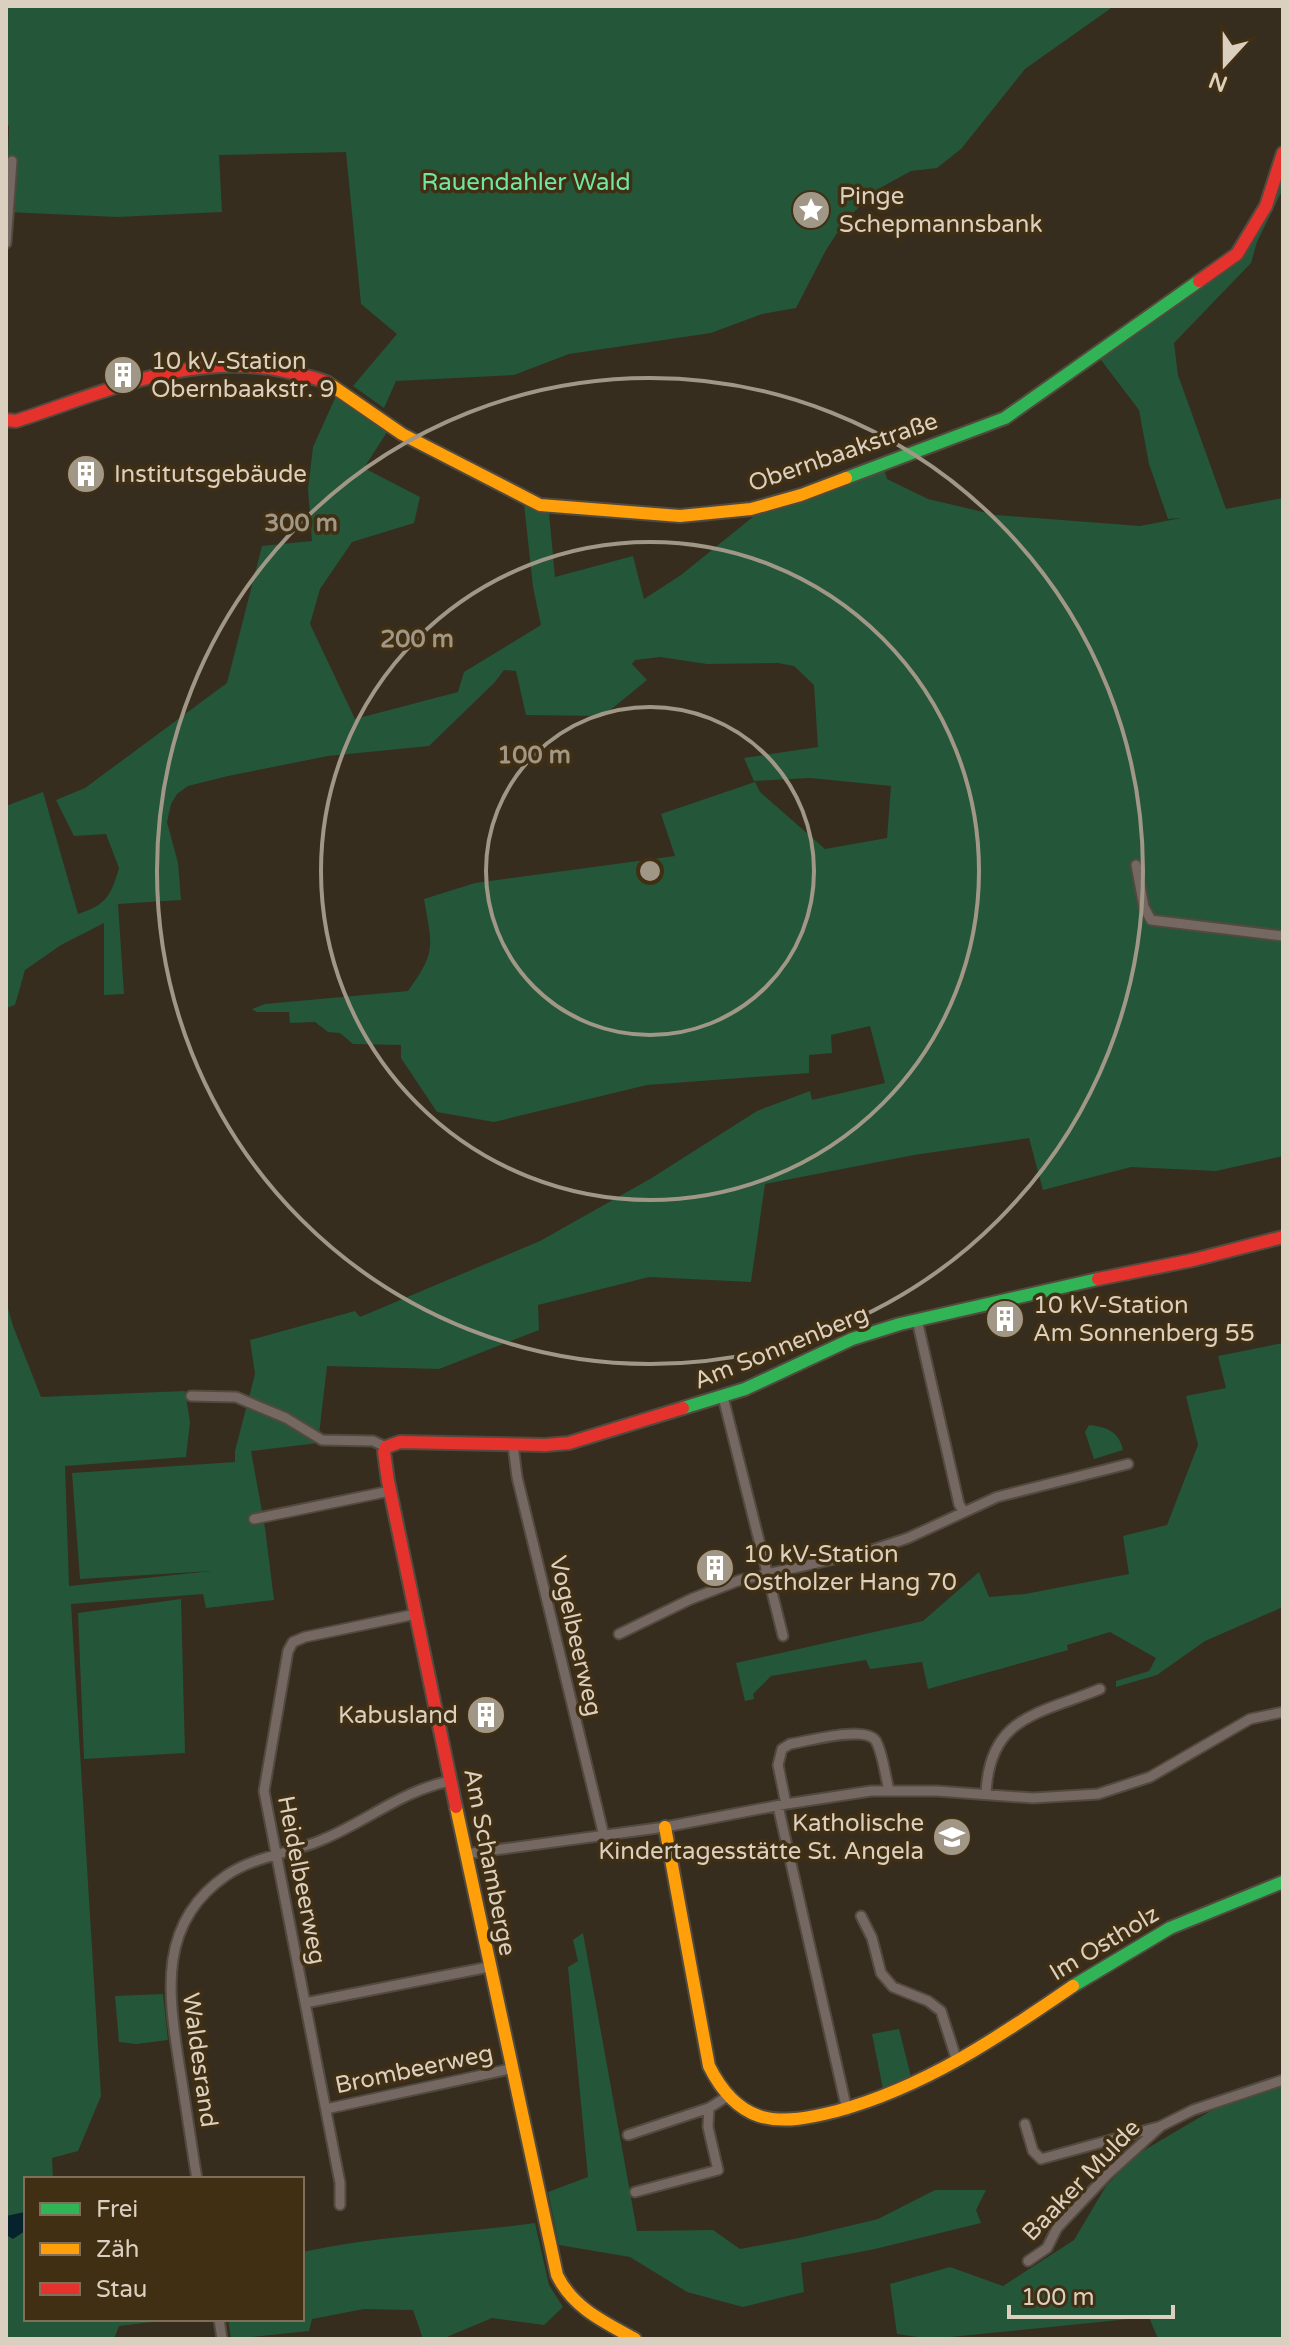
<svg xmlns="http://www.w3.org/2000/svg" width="1289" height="2345" viewBox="0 0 1289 2345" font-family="'Varela Round',sans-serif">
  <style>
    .green { fill: #245639 }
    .water { fill: #06222d }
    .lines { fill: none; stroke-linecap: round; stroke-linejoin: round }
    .street-casing { stroke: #524a3e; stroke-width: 13 }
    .fast-casing { stroke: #524a3e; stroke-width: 16 }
    .slow-casing { stroke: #524a3e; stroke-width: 16 }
    .jam-casing { stroke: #524a3e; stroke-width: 16 }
    .street { stroke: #756862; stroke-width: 9 }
    .fast { stroke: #30b455; stroke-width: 12 }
    .slow { stroke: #ff9f0a; stroke-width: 12 }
    .jam { stroke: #e5322d; stroke-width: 12 }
    .ring { fill: none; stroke: #a19787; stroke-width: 4 }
    .labels { text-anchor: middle; stroke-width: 7; stroke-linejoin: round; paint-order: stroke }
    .park-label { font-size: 24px; fill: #6fe6a4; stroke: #412f14 }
    .poi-label { font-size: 24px; fill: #dbd0c0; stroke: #412f14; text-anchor: start }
    .street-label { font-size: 24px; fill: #dbd0c0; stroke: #412f14 }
    .centre { fill: #a19787; stroke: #412f14; stroke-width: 4 }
    .ring-label { font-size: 24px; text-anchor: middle; font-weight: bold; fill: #a19787; stroke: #412f14; stroke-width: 7; stroke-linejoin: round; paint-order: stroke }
  </style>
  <rect width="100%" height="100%" fill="#362d1e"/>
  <path class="green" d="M6,6h1108l-89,63 -64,80 -24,19 -26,3 -29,16 -35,31 -21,32 -30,58 -34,6 -51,19 -142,21 -55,21 -118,6 -12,27 -31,-22 44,-52 -36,-30 -15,-152 -127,3 3,57 -104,5 -112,-5 3,-86 -3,-1z
    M1283,164v25l-26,53 -6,21 -77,80 4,32 48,134 57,-11v658l-67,15 -85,-4 -88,23 -14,-52 -115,17 -149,29 -14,98 -102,-5 -111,28 1,25 -100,39 -112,-3 -9,77 -67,8 14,77 9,72 -68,8 -3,-14 -132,10 30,492 -23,55 -26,7 1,21h-27v140h151l-58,7 -5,13h-108v-1038l7,25 28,71 144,-6 5,31 -4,35 -121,9 4,120 143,-15 -132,8 -8,-106 163,-11v-11l20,-77 -5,-34 105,-29 5,6 180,-76 110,-62 107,-68 53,-20 2,9 73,-17 -15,-57 -39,9 1,18 -23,2v18l-162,12 -153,37 -57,-10 -36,-54v-13l-48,-1 -13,-11 -12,-1 -13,-10 -25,1 -1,-11h-32l-5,-3 13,-5 143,-13c29,-40 24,-45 16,-92l51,-16 200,-27 -14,-42 94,-32 5,10 65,57 62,-11 4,-52 -81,-8 -56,3 -10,-23 74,-11 -4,-62 -20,-19 -16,-3 -71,1 -47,-7 -25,3 -3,4 15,16 -44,36 -77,-1 -10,-44 -12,-1 -9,12 -66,64 -101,10 -100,20 -40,10 -11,8 -6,10 -4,18 11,41 3,37 -63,4 6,90 -20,1v-72l-43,22 -36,25 -10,35 -9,3v-202l37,-14 35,122c28,-9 33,-18 41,-46l-13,-34 -32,2 -18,-36 29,-12 142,-105 35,-137 50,-5 -4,-52 5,-42 23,-51 51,36 -23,36 56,29 -6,26 -62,19 -32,47 -10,35 45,95 103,-27 6,-20 77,-47 -8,-38 -9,-83 25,9 6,64 78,-21 11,43 37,-24 78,-63 124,-47 4,14 41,20 68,16 144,11 41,-8 -13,1 -19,-55 -10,-54 -41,-54 140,-98z
    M1283,1343v264l-78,34 -48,34 -41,12v-6l33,-10 7,-13 -46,-26 -43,13 1,5 -140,39 -6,-27 -52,7 -4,-9 -95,16 -18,18 1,5 -9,2 -9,-38 187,-42 56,-49 10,25 36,-3 104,-20 -6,-38 44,-11 31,-80 -12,-49 40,-8 -8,-32z
    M1089,1425c17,2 30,6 34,25l-29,9 -9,-27z
    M181,1599l4,154 -101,6 -6,-146z
    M583,1933l54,298 76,-1 27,19 59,-11 79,-19 57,-29h51l-10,20 5,13 -106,26 -74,14 3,29 -61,15 -56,-15 -57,-35 -71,-12 -11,-53 40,-15 -20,-210 10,-6 -5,-21z
    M163,1994l5,46 -32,4 -17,-2 -4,-46z
    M899,2029l12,48 -28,12 -11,-55z
    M1283,2085v254h-125l-9,-22 -218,22 -34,-5 -7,-50 60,-17 53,19 71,-46 32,-54 30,-31 83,-49z
    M535,2223l14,62 14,22 -19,18 -52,-7 -50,21h-19l-10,-29 -49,-1 -52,10 -3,12 -78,8 -3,-20h74v-67c77,-17 155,-18 233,-29z"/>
  <path class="water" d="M25,2212v19l-12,8 -7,-4v-19z"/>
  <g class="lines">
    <g class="street-casing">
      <path id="street" d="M6,243l6,-82
        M1136,865l8,42 7,13 132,16
        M917,1320l42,184 4,7
        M191,1396l45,1 50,21 36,22 51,1 13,6
        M723,1397l60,239
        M513,1445l4,32 87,359
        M254,1519l136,-28
        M619,1634l72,-35 49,-19 126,-28 42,-14 89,-41 131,-33
        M986,1794c3,-78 53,-80 114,-105
        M786,1804l-8,-39 4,-16 8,-5c18,-3 76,-19 86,-3 7,13 9,34 13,49
        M778,1806l69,304
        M465,1854l200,-27 121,-23 85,-13h66l96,7 65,-4 52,-17 100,-58 33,-7
        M861,1916l11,22 9,35 12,14 35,14 13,10 16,50
        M305,2003l184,-36
        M326,2109l184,-40
        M1025,2124l8,27 8,8 117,-32
        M628,2135l81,-27 19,-12
        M197,2179c-6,-36 -11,-73 -17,-109 -11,-73 -25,-146 47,-195 28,-19 66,-22 97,-36 43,-18 81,-50 127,-58
        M635,2192l83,-22 -10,-43 1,-19
        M340,2205v-22l-76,-392 24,-140 5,-9 12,-5 111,-23
        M1028,2261l19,-13 10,-20 51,-54 53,-48 32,-16 90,-30
        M219,2319l3,20"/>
    </g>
    <g class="fast-casing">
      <path id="fast" d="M846,478l159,-60 194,-137
        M683,1408l62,-19 107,-50 48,-15 198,-45
        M1073,1986l97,-58 113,-46"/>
    </g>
    <g class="slow-casing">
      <path id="slow" d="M328,383l74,51 138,71 140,11 71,-7 50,-14 45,-17
        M456,1807l101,468c16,33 47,47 78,64
        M665,1827l44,239c11,22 26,42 50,50 25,8 54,1 78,-5 88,-24 162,-74 236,-125"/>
    </g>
    <g class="jam-casing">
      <path id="jam" d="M1199,281l38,-27 29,-48 17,-53
        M6,420l10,1c89,-29 182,-73 277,-48 12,3 25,5 35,10
        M1098,1279l95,-19 90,-23
        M456,1807l-68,-326 -4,-29 2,-5 14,-5 145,3 24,-2 114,-35"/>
    </g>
    <use href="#street" class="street"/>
    <use href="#fast" class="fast"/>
    <use href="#slow" class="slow"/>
    <use href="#jam" class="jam"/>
  </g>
  <g class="ring">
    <circle cx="650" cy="871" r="164"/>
    <circle cx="650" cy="871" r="329"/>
    <circle cx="650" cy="871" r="493"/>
  </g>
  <defs>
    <g id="sight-disc" transform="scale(2)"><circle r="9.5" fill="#a19787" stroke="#412f14"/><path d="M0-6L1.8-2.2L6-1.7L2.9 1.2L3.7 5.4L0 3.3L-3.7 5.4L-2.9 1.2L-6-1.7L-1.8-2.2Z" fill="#fff"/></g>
    <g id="building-disc" transform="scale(2)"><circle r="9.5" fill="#a19787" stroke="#412f14"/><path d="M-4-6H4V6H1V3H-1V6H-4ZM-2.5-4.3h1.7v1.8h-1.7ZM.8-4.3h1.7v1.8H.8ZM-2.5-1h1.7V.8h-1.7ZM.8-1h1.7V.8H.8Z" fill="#fff"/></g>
    <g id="school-disc" transform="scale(2)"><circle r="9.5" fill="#a19787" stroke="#412f14"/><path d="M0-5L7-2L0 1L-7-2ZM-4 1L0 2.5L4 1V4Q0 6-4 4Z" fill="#fff"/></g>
  </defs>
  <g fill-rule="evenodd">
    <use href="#sight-disc" x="811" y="210"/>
    <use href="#building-disc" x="123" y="375"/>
    <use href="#building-disc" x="86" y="474"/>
    <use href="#building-disc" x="1005" y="1319"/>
    <use href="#building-disc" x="715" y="1568"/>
    <use href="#building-disc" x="486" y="1715"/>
    <use href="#school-disc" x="952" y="1837"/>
  </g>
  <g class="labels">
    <g class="park-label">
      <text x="526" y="190">Rauendahler Wald</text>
    </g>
    <g class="poi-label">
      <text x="839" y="204">Pinge<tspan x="839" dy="28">Schepmannsbank</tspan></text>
      <text x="151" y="369">10 kV-Station<tspan x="151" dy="28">Obernbaakstr. 9</tspan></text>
      <text x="114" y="482">Institutsgebäude</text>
      <text x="1033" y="1313">10 kV-Station<tspan x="1033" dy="28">Am Sonnenberg 55</tspan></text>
      <text x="743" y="1562">10 kV-Station<tspan x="743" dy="28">Ostholzer Hang 70</tspan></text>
      <text x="458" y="1723" text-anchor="end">Kabusland</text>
      <text x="924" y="1831" text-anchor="end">Katholische<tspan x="924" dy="28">Kindertagesstätte St. Angela</tspan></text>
    </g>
    <g class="street-label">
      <text transform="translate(843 452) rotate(-19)" y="8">Obernbaakstraße</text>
      <text transform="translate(781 1347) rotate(-22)" y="8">Am Sonnenberg</text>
      <text transform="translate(576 1636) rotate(77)" y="8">Vogelbeerweg</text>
      <text transform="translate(490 1862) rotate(79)" y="8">Am Schamberge</text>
      <text transform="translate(302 1880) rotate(79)" y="8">Heidelbeerweg</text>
      <text transform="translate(1104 1943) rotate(-31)" y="8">Im Ostholz</text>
      <text transform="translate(200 2060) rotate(82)" y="8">Waldesrand</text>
      <text transform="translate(414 2069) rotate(-12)" y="8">Brombeerweg</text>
      <text transform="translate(1081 2180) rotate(-46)" y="8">Baaker Mulde</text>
    </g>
  </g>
  <circle cx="650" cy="871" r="12" class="centre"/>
  <g class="ring-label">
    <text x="301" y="531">300 m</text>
    <text x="417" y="647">200 m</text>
    <text x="534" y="763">100 m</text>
  </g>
  <rect width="1289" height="2345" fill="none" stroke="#dbd0c0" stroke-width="16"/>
  <rect x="24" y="2177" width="280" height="144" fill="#412f14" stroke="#7f6f59" stroke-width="2"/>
  <rect x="40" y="2203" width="40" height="12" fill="#30b455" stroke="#7f6f59" stroke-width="2"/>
  <text x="96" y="2217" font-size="24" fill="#dbd0c0">Frei</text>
  <rect x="40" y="2243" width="40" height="12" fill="#ff9f0a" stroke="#7f6f59" stroke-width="2"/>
  <text x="96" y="2257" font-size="24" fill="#dbd0c0">Zäh</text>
  <rect x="40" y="2283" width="40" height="12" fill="#e5322d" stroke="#7f6f59" stroke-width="2"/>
  <text x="96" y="2297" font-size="24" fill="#dbd0c0">Stau</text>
  <g transform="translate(1225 64) rotate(201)" stroke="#412f14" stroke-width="6" paint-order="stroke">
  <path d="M0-6L14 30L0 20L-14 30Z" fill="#dbd0c0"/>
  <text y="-12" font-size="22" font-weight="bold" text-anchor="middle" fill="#dbd0c0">N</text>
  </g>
  <path d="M1009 2305v12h164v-12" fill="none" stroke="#dbd0c0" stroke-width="4"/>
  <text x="1021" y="2305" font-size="24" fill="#dbd0c0" stroke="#412f14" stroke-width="6" paint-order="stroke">100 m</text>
</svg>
